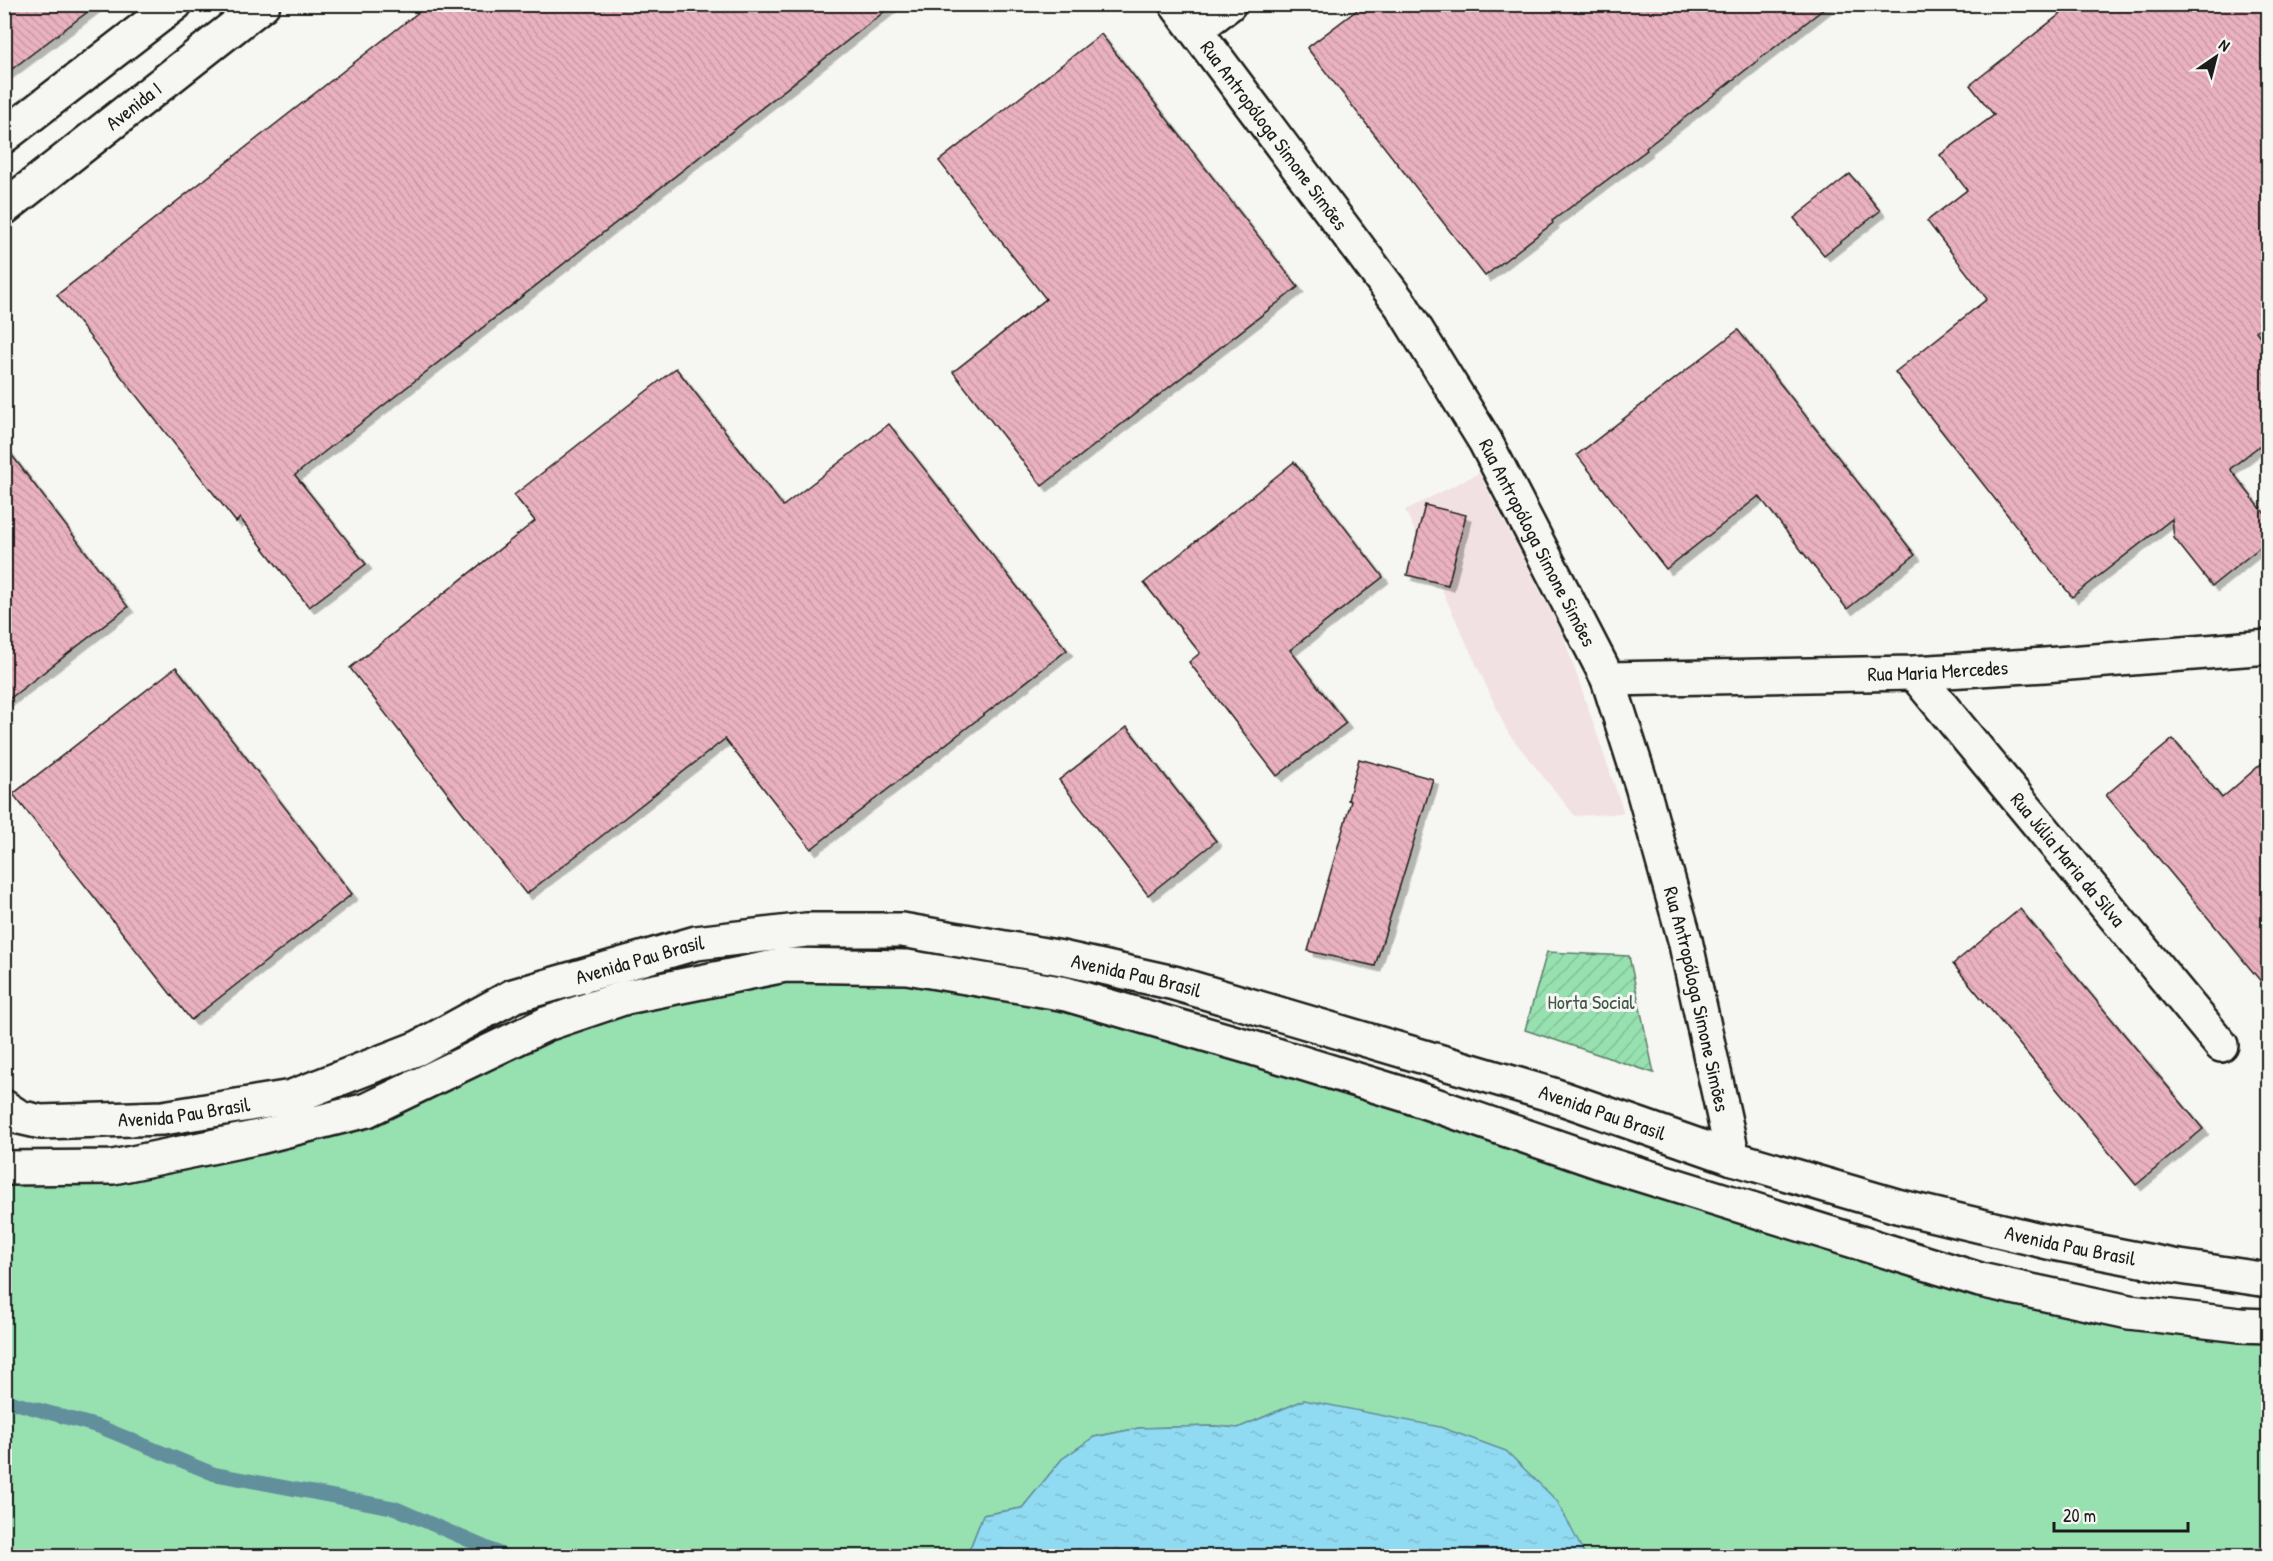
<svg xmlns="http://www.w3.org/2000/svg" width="2273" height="1561" viewBox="0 0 2273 1561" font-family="'Patrick Hand',sans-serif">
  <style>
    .built { fill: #f2e1e3 }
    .grass { fill: #97e0b0; stroke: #5a7e66; stroke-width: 1.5 }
    .garden { fill: url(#garden-furrows); stroke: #5a7e66; stroke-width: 1.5 }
    .water { fill: url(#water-ripples); stroke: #628f9c; stroke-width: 1.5 }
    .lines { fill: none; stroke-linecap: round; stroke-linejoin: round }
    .stream { stroke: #628f9c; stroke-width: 14 }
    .building { fill: url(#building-back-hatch); stroke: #1c1c1c; stroke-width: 1.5; filter: url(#shadow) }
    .pedestrian-casing { stroke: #1c1c1c; stroke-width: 38 }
    .minor-casing { stroke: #1c1c1c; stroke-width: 38 }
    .tertiary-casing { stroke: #1c1c1c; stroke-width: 38 }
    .pedestrian { stroke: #f6f6f2; stroke-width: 33 }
    .minor { stroke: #f6f6f2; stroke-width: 33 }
    .tertiary { stroke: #f6f6f2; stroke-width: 33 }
    .labels { text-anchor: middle; stroke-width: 6; stroke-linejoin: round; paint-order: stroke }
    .street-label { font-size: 20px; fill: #1c1c1c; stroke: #f6f6f2 }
    .park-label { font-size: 20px; fill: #415748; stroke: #f6f6f2 }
  </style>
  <defs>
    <pattern id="garden-furrows" width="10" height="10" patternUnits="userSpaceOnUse" patternTransform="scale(1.5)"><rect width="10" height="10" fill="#97e0b0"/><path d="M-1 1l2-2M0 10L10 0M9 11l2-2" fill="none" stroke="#82c097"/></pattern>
    <pattern id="water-ripples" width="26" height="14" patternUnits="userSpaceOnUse" patternTransform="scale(1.5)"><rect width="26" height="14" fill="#91dbf2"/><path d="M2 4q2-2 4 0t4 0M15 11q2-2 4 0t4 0" fill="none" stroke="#7cbbcf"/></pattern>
    <pattern id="building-back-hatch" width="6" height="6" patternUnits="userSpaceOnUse" patternTransform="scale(1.5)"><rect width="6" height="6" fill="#eab1c1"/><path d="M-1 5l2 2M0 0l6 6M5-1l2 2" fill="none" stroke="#c898a5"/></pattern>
    <filter id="shadow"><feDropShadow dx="5.5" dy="5.5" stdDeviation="0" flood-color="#0004"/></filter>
  </defs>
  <rect width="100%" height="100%" fill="#f6f6f2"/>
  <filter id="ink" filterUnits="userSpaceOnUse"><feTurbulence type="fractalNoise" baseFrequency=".0167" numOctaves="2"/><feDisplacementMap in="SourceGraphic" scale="12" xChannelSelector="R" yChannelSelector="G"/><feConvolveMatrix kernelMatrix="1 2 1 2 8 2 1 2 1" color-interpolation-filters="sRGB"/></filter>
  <g filter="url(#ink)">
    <path class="built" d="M1479,473l84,162 61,178 -49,3 -67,-83 -103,-223z"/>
    <path class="grass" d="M785,965l281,29 913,286 289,46v230h-680l-284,-156 -66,28 -23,-2 -76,2 -45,9 -32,22 -40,49 -39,7 -16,41h-962v-388l254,-31 287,-113z"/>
    <path class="garden" d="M1547,952l82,4 25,117 -129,-43z"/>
    <path class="water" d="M1304,1400l136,27 66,24 51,50 28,54 3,1h-621l16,-41 39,-7 40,-49 32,-22 45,-9 76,-2 23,2z"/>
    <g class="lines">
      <path class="stream" d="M4,1400l96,27 114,47 181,34 110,48"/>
    </g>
    <path class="building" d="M4,4h94l-94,71z
      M429,4h465l-599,471 71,89 -57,43 -69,-89 -4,4 -179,-227z
      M1365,4h465l-184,144 1,2 -95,71 1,2 -68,53 -178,-228z
      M2073,4h195v317l-12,10 12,16v92l-38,30 38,49v23l-56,45 -38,-48 -2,-19 -100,78 -177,-225 92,-73 -60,-78 40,-31 -27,-35 54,-40 -24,-30z
      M1101,34l197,253 -256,199 -89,-114 93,-73 -107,-138z
      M1850,174l30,37 -56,44 -30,-37z
      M1738,330l177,225 -68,54 -88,-113 -93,73 -89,-114z
      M676,368l107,138 106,-82 178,226 -256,199 -86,-110 -131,103 -68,52 -176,-226 185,-147 -21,-26z
      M4,445l124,162 -124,96z
      M1294,462l89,115 -93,73 56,73 -69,53 -88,-114 11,-9 -56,-70z
      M1425,505l41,10 -18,70 -41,-10z
      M176,667l176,227 -161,126 -178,-226z
      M1127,727l89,114 -68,54 -89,-115z
      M2173,739l49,59 46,-40v232l-162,-195z
      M1359,759l74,20 -58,187 -67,-15 43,-150 -3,-1z
      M2020,909l183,220 -67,56 -183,-221z"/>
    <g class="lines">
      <g class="pedestrian-casing">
        <path id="pedestrian" d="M4,1168l109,-1 146,-30 108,-27 179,-86 80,-27 159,-32 122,2 159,27 187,54 150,46 203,70 374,116 149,32 111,13 28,1"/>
      </g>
      <g class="minor-casing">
        <g id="minor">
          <path id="s1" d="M1176,4l225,301 84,136 123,238 34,107 43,154 48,218"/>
          <path d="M1196,29l33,-25"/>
          <path id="s2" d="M1914,673l307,372"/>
          <path id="s3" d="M1608,679l306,-6 131,-8 223,-18"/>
          <path id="s4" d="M4,1107l15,10 22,5 122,-4 129,-21 126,-49 95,-52 183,-53 110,-13h96l160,28 112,25 379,112 180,63 164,48 151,36 125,24 95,14"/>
        </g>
      </g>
      <g class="tertiary-casing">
        <g id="tertiary">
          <path d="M4,136l171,-132"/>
          <path id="s5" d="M4,208l259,-204"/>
        </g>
      </g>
      <use href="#pedestrian" class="pedestrian"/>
      <use href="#minor" class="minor"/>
      <use href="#tertiary" class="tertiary"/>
    </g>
  </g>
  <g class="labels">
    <g class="street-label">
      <text dy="7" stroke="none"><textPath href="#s5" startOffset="165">Avenida I</textPath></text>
      <text dy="7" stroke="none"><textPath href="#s1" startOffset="164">Rua Antropóloga Simone Simões</textPath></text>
      <text dy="7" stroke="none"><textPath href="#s1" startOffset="650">Rua Antropóloga Simone Simões</textPath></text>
      <text dy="7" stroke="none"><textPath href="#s3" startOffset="330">Rua Maria Mercedes</textPath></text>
      <text dy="7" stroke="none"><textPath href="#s2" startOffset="242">Rua Júlia Maria da Silva</textPath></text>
      <text dy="7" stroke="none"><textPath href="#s4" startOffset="669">Avenida Pau Brasil</textPath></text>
      <text dy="7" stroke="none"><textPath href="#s4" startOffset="1173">Avenida Pau Brasil</textPath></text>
      <text dy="7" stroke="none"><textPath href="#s1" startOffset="1136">Rua Antropóloga Simone Simões</textPath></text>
      <text dy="7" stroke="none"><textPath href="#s4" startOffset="184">Avenida Pau Brasil</textPath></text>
      <text dy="7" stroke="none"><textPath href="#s4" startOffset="1659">Avenida Pau Brasil</textPath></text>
      <text dy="7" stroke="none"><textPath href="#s4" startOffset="2146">Avenida Pau Brasil</textPath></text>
    </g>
    <g class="park-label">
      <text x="1591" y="1009">Horta Social</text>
    </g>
  </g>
  <rect width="2273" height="1561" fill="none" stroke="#f6f6f2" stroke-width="24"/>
  <rect x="12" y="12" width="2249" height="1537" fill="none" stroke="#1c1c1c" stroke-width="2" filter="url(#ink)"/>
  <g transform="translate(2216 57) rotate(35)" stroke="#f6f6f2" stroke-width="4.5" paint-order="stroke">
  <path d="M0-4.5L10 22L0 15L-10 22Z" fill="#1c1c1c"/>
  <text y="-9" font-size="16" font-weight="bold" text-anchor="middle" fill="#1c1c1c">N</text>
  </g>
  <path d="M2054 1522v9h134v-9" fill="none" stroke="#1c1c1c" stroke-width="3"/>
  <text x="2063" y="1522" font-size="18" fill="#1c1c1c" stroke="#f6f6f2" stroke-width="4.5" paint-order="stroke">20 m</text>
</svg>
